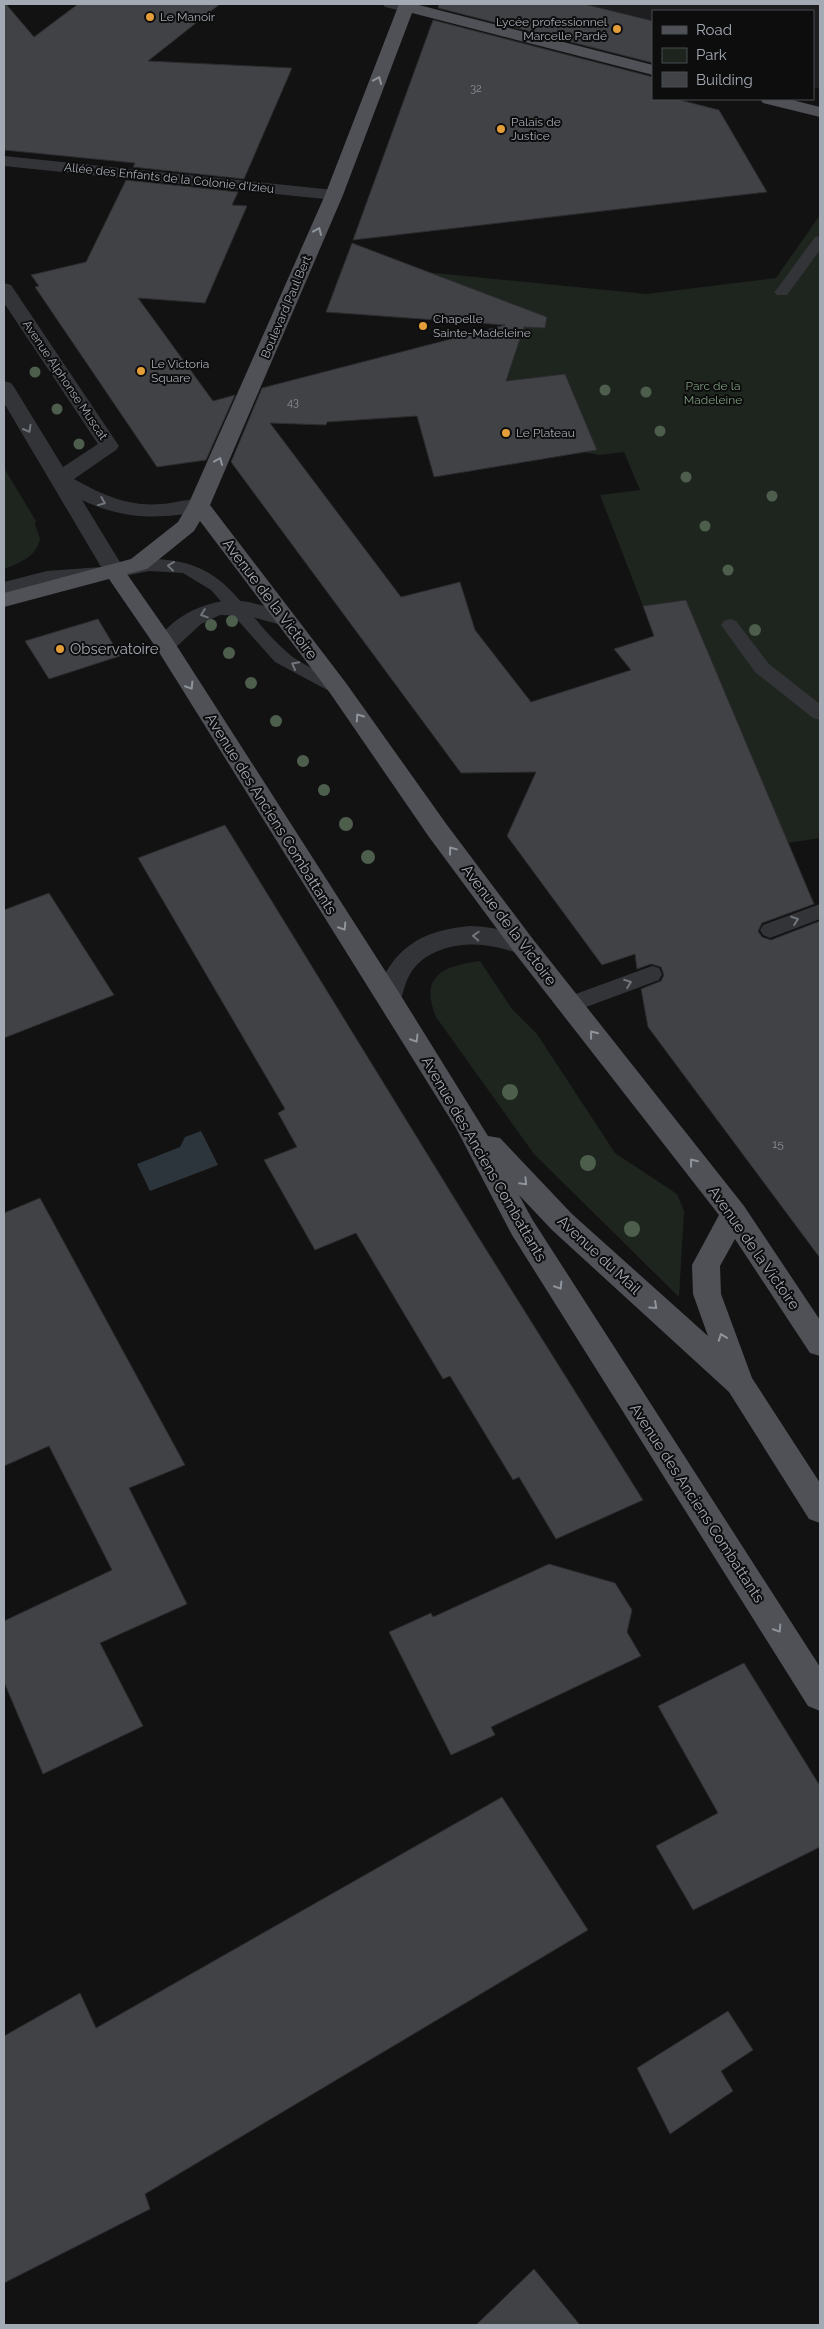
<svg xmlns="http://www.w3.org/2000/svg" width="824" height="2329" viewBox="0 0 824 2329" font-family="Raleway,sans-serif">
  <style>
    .built { fill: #1e1e20 }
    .green { fill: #1e251f }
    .water { fill: #2c353b }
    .building { fill: #414246; stroke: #2c2c2f }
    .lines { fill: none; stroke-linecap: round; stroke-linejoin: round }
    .service { fill: #333438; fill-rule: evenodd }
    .pedestrian { fill: #333438; fill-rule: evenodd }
    .minor { fill: #333438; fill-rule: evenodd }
    .primary { fill: #4f5157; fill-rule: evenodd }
    .tree { fill: #4d5e4d }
    .oneway { stroke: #8f949c }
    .oneway2 { stroke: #71757c }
    .poi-dot { fill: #e49e39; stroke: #0d0d0e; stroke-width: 2 }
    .labels { text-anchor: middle; stroke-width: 4; stroke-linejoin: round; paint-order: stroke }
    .far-number-label { font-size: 11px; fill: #8b9098 }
    .far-poi-label { font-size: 12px; fill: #a4aab3; stroke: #0d0d0e; text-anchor: start }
    .far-street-label { font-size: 12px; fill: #a4aab3; stroke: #0d0d0e }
    .far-park-label { font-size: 12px; fill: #7d9d7c; stroke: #0d0d0e }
    .number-label { font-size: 12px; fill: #8b9098 }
    .street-label { font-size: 15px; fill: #a4aab3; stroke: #0d0d0e }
    .poi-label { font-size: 15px; fill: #a4aab3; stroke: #0d0d0e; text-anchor: start }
  </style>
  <rect width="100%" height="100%" fill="#121213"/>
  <path class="built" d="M480,4h340v85l-7,-2v-76h-160v36z"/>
  <path class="green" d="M820,215v623l-32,5 -102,-243 -43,6 -43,-111 40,-5 -16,-38 -25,3 -16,-3 -18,-78 -160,18 120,-68 -124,-31 -66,-6 9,-23 302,30 130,-16z
    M4,468l32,53 -1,3 5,15c-4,18 -20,24 -36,30z
    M480,961l32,48 25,25 78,119 62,41 7,17 -5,86 -145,-143 -98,-137c-17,-41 7,-51 44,-56z"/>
  <path class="water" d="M201,1131l17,34 -68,26 -13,-27 43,-17 5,-10z"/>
  <path class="building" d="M4,4h2l28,33 44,-33h142l-72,57 144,7 -48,111 -111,-12 2,-4 -131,-13z
    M439,4h145l69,17v42l-215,-55z
    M433,20l220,57v22h23l43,11 48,82 -414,48z
    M126,180l112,12 -6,13 15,1 -42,97 -67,-5 75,103 22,-6 -29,65 -49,7 -122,-180 4,-1 -8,-11 55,-13z
    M352,243l195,74 -2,11 -21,-1 -18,54 59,-7 32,76 -163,27 -17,-61 -90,6 -1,3 -56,-2 131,174 59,-15 15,48 56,72 100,-32 -17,-21 40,-13 -11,-30 43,-6 128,304 -52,19 -4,8 4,6 9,3 49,-19v337l-172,-231 -7,-38 20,-8 3,-6 -3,-8 -10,-3 -14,5 -2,-15 -33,11 -95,-129 29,-64 -75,1 -230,-311 31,-74 243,-63 -179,-13z
    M98,619l22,37 -71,23 -24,-38z
    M225,825l252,410 166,265 -87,39 -37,-62 -6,3 -63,-104 -7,3 -87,-146 -41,17 -51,-90 33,-13 -19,-34 7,-4 -147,-251z
    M49,893l65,102 -110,43v-128z
    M40,1198l145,267 -56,23 58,116 -87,39 43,83 -100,48 -39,-92v-61l108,-51 -63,-124 -45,20v-253z
    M549,1564l66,19 17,27 -5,22 14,24 -150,71 4,8 -44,20 -62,-123 42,-19 2,4z
    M744,1663l76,123v61l-127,63 -37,-64 62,-33 -60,-107z
    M502,1797l86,133 -443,264 5,15 -146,74v-247l76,-43 16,35z
    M728,2011l25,39 -32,21 12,20 -63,43 -33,-66z
    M534,2269l46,56h-104z"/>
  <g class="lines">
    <path class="service" d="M820,236v14l-33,45h-10l-3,-3 3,-3 38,-52z
      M149,559c81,0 87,49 139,94 13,12 40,22 57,31l2,4 -2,4 -7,2 -7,-2 -56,-30 -64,-72 -28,-17 -34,-2 -34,7 -68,5 -43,11v-12l43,-11 68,-5z
      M730,619l6,2 33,43 51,40v16l-7,-2 -58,-46 -34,-47 3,-4z
      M820,904v15l-50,19 -7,-3 -3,-5 3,-5z
      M652,966l7,2 3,6 -3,6 -89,33 -8,-2 -3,-6 3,-6z"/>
    <path class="pedestrian" d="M4,156l330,34 6,1 3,4 -3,4 -6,1 -330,-34z"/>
    <path class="minor" d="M383,4h29l2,3 -8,5 -21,-5z
      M4,283l7,2 108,161 -3,4 -42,29c27,15 54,28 87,25 15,-1 31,-7 45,-4l4,5 -4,5c-43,10 -83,10 -124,-10l44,72 -3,5 -8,2 -8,-2 -103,-174v-22l7,2 3,4 49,80 35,-23 -94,-141z
      M233,600l16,2 44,12 3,5 -3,5 -8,2 -36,-10 -29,-1 -19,9 -28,26 -8,2 -8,-2 -3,-5c17,-28 48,-43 79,-45z
      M470,926c21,0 42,6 62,12l4,7 -4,7c-13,4 -24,-3 -37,-5 -29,-7 -71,0 -86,29 -5,9 -6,20 -11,29l-9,3 -9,-3 -4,-7c13,-49 46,-68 94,-72z"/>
    <path class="primary" d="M399,4h16l238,61v10l-241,-62 -69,182 -133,310 136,178 101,142 85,113 212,268 76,114v36l-10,-3 -75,-114 -15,27 1,28 31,84 68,105v40l-11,-4 -80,-127 -177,-162 -33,-35 13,24 288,448v44l-12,-5 -296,-471 -56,-107 -299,-479 -48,-70 -105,28v-14l127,-34 47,-37 10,-17 137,-310zM200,521l130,172 99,144 85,115 205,263 -27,50 1,29 15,42 -136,-122 -72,-76 -12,-2 -90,-145 -225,-351 -46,-66 20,-5 47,-38z
      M760,99h28l32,8v10l-57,-14z"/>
  </g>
  <g class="tree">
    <circle cx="35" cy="372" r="5.5"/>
    <circle cx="605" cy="390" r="5.5"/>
    <circle cx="646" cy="392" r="5.5"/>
    <circle cx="57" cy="409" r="5.5"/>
    <circle cx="660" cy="431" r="5.5"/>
    <circle cx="79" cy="444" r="5.5"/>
    <circle cx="686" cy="477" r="5.5"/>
    <circle cx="772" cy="496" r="5.5"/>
    <circle cx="705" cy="526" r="5.5"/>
    <circle cx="728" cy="570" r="5.5"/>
    <circle cx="232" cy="621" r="6"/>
    <circle cx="211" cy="625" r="6"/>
    <circle cx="755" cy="630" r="6"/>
    <circle cx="229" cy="653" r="6"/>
    <circle cx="251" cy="683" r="6"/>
    <circle cx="276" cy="721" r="6"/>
    <circle cx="303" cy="761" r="6"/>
    <circle cx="324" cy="790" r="6"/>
    <circle cx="346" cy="824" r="7"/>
    <circle cx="368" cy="857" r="7"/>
    <circle cx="510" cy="1092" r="8"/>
    <circle cx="588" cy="1163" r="8"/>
    <circle cx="632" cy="1229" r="8"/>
  </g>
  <defs><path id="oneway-chevron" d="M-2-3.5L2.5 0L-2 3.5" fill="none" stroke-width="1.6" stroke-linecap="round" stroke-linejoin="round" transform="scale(1.25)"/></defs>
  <g class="oneway">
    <use href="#oneway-chevron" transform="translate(378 80) rotate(-68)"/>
    <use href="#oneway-chevron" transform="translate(318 231) rotate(-67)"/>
    <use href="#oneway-chevron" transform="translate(219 461) rotate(-67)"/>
    <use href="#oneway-chevron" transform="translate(190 686) rotate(58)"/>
    <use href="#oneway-chevron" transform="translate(359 717) rotate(-125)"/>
    <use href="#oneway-chevron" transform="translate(452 850) rotate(-127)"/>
    <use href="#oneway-chevron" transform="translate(343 927) rotate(57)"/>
    <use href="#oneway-chevron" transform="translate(593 1034) rotate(-128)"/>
    <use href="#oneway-chevron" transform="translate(415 1039) rotate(58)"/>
    <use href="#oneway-chevron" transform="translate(693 1162) rotate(-128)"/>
    <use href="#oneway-chevron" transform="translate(524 1182) rotate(46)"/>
    <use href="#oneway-chevron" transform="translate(559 1286) rotate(58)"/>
    <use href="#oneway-chevron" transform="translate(654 1306) rotate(42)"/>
    <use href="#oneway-chevron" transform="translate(722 1337) rotate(-110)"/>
    <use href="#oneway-chevron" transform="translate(778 1629) rotate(57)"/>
  </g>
  <g class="oneway2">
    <use href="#oneway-chevron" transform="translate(28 429) rotate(60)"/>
    <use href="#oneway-chevron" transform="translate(102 502) rotate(22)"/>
    <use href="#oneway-chevron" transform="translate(171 566) rotate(-173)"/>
    <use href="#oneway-chevron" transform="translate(204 614) rotate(161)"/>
    <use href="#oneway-chevron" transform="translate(295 665) rotate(-152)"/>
    <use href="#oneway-chevron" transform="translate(795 920) rotate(-20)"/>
    <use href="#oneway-chevron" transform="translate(476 936) rotate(-177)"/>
    <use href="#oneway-chevron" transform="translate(628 983) rotate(-20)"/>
  </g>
  <g class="poi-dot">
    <circle cx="150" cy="17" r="5"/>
    <circle cx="617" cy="29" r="5"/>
    <circle cx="501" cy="129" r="5"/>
    <circle cx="423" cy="326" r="5"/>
    <circle cx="141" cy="371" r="5"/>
    <circle cx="506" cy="433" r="5"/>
    <circle cx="60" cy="649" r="5"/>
  </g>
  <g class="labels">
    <g class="far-number-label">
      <text x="476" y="92">32</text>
      <text x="293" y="406">43</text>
    </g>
    <g class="far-poi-label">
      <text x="160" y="21">Le Manoir</text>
      <text x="607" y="26" text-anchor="end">Lycée professionnel<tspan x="607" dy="14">Marcelle Pardé</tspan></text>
      <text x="511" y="126">Palais de<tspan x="511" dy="14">Justice</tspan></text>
      <text x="433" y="323">Chapelle<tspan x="433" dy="14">Sainte-Madeleine</tspan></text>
      <text x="151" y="368">Le Victoria<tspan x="151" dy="14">Square</tspan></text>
      <text x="516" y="437">Le Plateau</text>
    </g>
    <g class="far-street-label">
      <text transform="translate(169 178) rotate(6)" y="4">Allée des Enfants de la Colonie d'Izieu</text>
      <text transform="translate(286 307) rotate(-67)" y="4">Boulevard Paul Bert</text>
      <text transform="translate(65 380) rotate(56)" y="4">Avenue Alphonse Muscat</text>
    </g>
    <g class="far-park-label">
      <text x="713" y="390">Parc de la<tspan x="713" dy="14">Madeleine</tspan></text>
    </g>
    <g class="number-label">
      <text x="778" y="1148">15</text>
    </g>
    <g class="street-label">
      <text transform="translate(270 599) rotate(53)" y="5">Avenue de la Victoire</text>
      <text transform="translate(271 814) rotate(58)" y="5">Avenue des Anciens Combattants</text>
      <text transform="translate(509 925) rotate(53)" y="5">Avenue de la Victoire</text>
      <text transform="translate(484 1159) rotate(60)" y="5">Avenue des Anciens Combattants</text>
      <text transform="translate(754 1248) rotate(55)" y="5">Avenue de la Victoire</text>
      <text transform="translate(599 1255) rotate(43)" y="5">Avenue du Mail</text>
      <text transform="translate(697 1503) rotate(57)" y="5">Avenue des Anciens Combattants</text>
    </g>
    <g class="poi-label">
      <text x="70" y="654">Observatoire</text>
    </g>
  </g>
  <rect width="824" height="2329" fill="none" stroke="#a4aab3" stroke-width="10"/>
  <rect x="652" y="10" width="162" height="90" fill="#0d0d0e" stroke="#494c50"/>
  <rect x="662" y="26" width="25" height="8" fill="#4f5157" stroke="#494c50"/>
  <text x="696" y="35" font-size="15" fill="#a4aab3">Road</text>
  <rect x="662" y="48" width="25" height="15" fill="#1e251f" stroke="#494c50"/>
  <text x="696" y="60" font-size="15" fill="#a4aab3">Park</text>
  <rect x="662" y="72" width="25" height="15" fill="#414246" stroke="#494c50"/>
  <text x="696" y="85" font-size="15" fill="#a4aab3">Building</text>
</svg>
